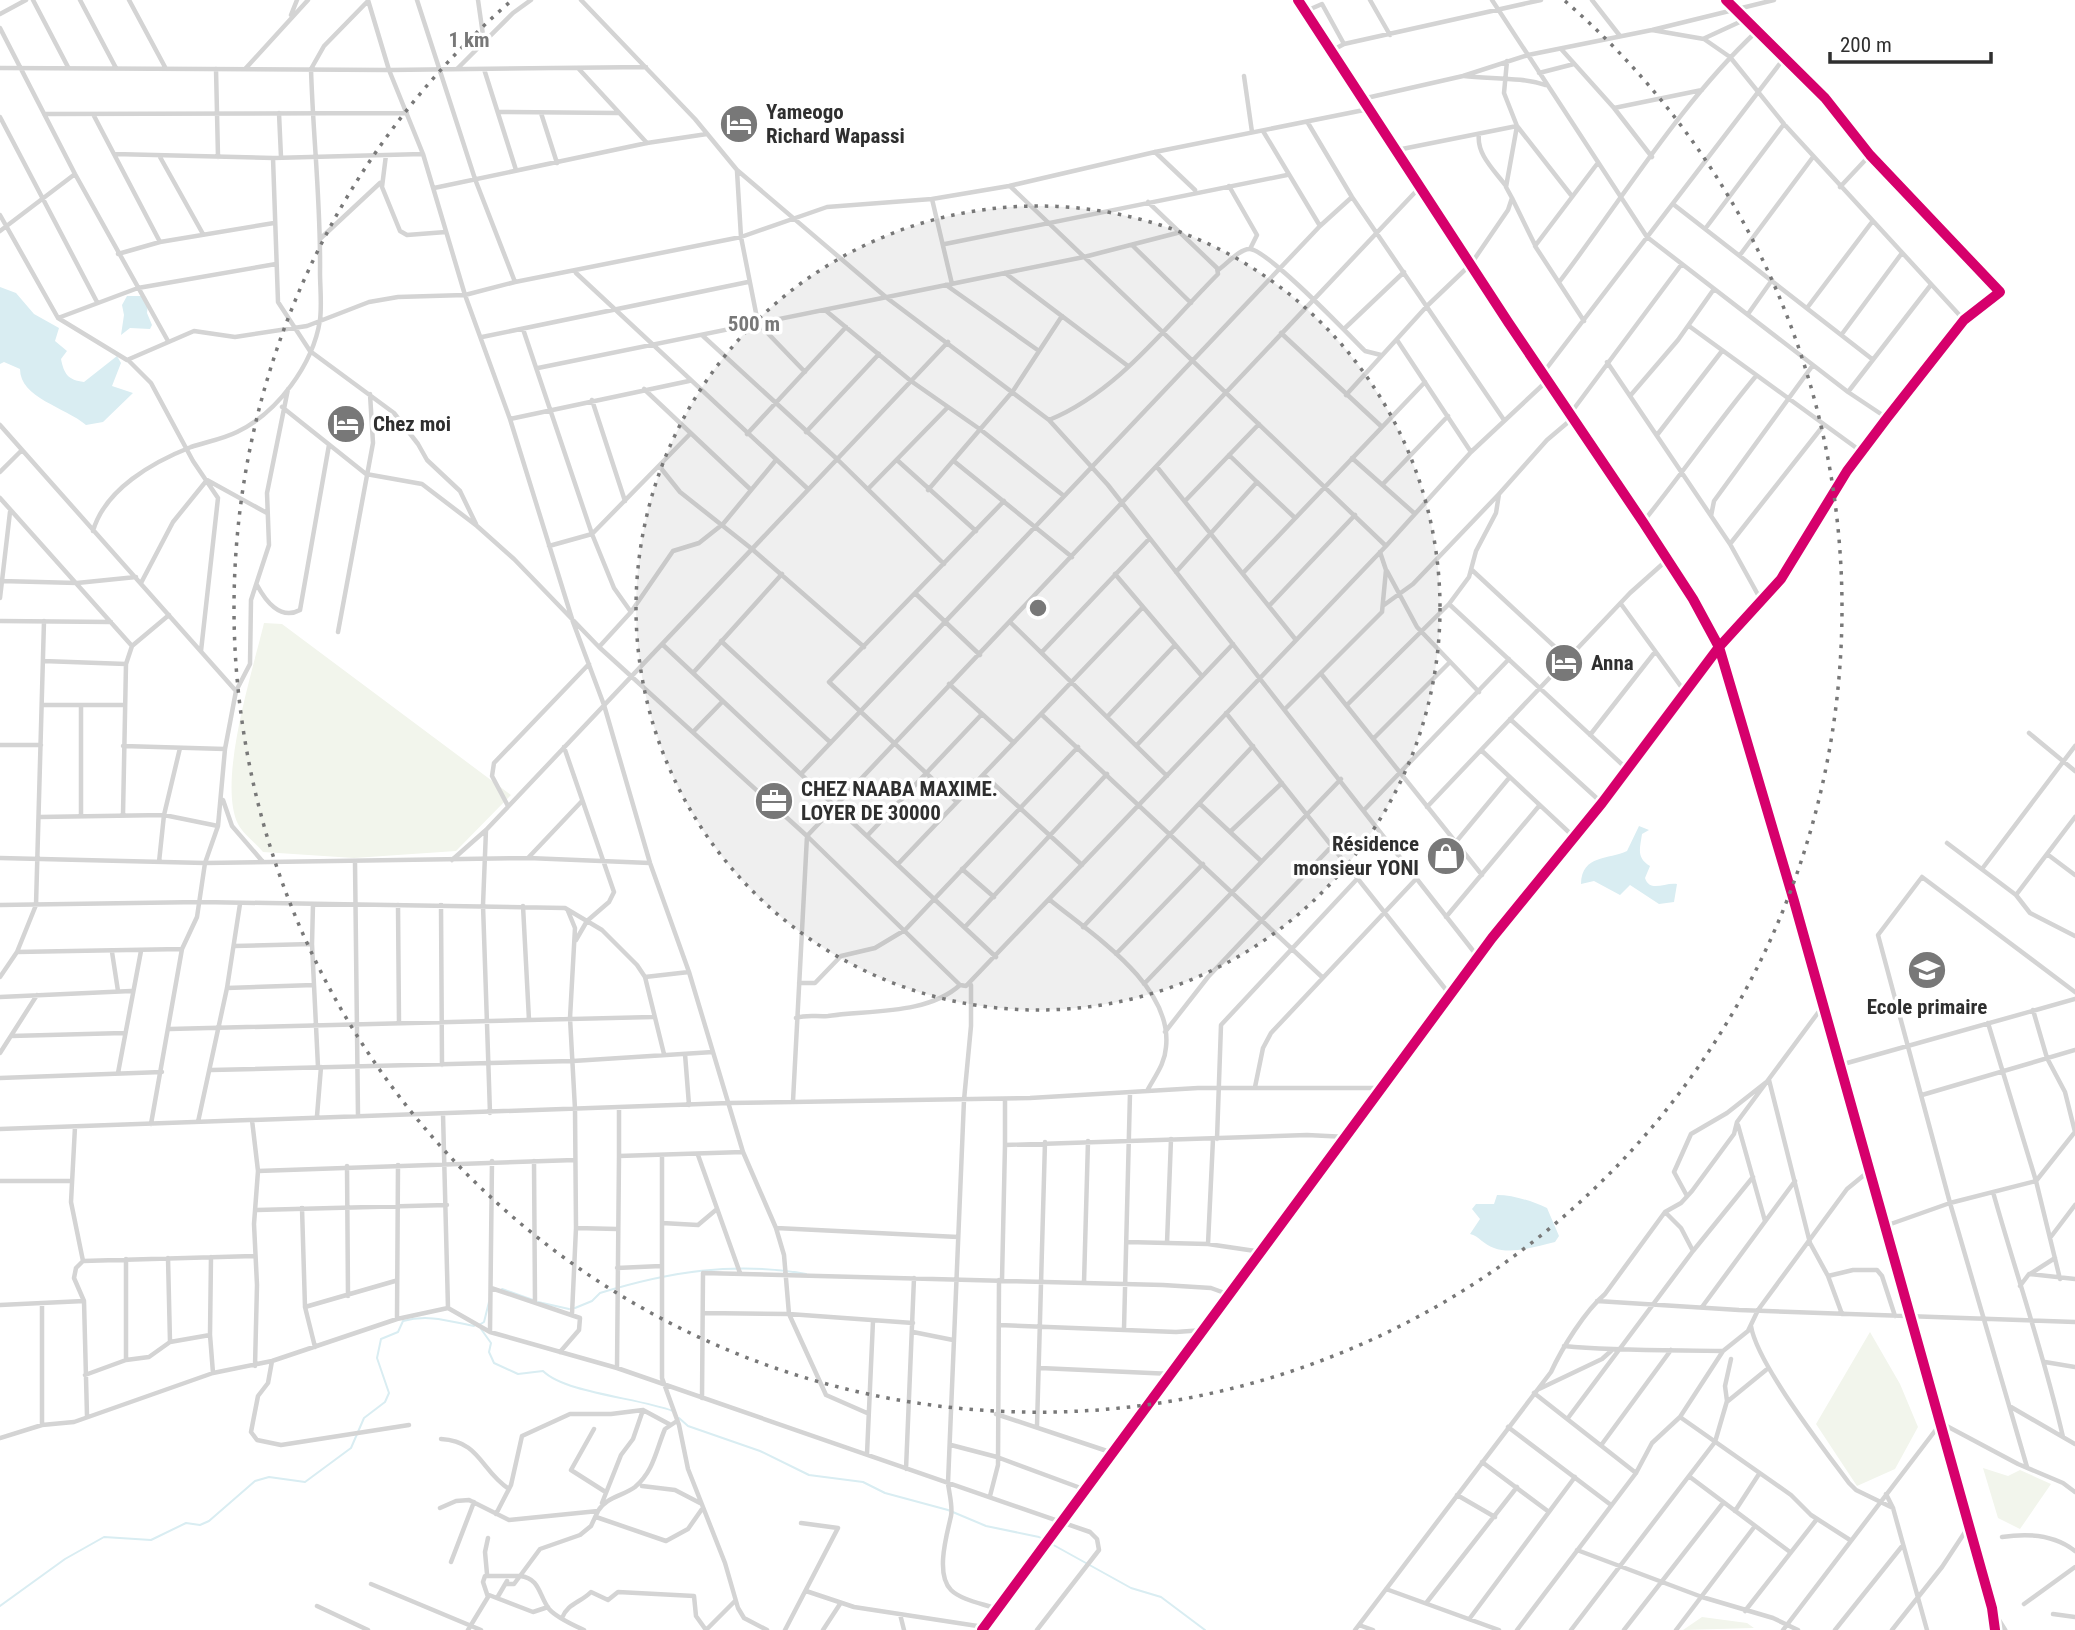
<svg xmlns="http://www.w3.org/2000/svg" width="2075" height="1630" viewBox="0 0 2075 1630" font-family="'Roboto Condensed',sans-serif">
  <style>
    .green { fill: #f2f5ec }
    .water { fill: #d9edf2 }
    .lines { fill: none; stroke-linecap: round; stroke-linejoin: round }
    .stream { stroke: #d9edf2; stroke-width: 2 }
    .minor { stroke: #d4d4d4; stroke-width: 4.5 }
    .tertiary { stroke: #d4d4d4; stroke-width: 5 }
    .cycleway-casing { stroke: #fff; stroke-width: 15 }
    .cycleway { stroke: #d6006c; stroke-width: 10 }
    .ring { fill: none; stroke: #787878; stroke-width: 3.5; stroke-dasharray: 3.5 7 }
    .labels { text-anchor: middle; stroke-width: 7; stroke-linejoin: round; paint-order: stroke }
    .poi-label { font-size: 21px; font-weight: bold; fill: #2f2f2f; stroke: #fff; text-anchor: start }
    .centre { fill: #787878; stroke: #fff; stroke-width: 3.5 }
    .ring-label { font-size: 21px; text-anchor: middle; font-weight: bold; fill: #787878; stroke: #fff; stroke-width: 7; stroke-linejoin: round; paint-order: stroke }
  </style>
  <rect width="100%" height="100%" fill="#fff"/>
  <path class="green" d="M264,623l18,1 229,171 -55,56 -102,7 -91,-6c-7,-9 -20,-18 -25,-28 -21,-43 15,-154 26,-201z
    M1870,1332l30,52 18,43 -23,42 -38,17 -41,-62z
    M1983,1468l25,8 12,-6 31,14 -31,45 -22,-11z
    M1702,1617l45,6 7,5 -71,2z"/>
  <path class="water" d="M0,287l16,6 18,21 25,14 -4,13 12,10 -6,8c3,15 7,21 23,23l33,-26 4,7 -9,23 21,7 -30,29 -17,3c-21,-18 -66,-27 -66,-56l-16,-7 -4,2z
    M127,296h14l7,8 -1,9 5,12 -2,4 -20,-1 -9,7 3,-20 -2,-10z
    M1639,826l10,4 -7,4c-2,15 -6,23 8,32l-5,12c5,15 20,4 32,6l-3,18 -15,2 -29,-19 -10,10 -26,-14 -13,3c1,-30 28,-24 46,-33z
    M1497,1195c16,0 35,6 50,13l12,28 -4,6c-18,4 -43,13 -61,6 -10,-3 -15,-12 -24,-14l10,-15 -8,-10 4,-5h18z"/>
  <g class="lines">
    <path class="stream" d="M502,1289l31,11
      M538,1302l31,7
      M575,1308l17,-7 8,-8c68,-21 135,-32 206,-19
      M479,1325l5,-3 5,-20
      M481,1329l10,14 -2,9 5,11 24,11 25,-3c22,22 96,27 130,40
      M679,1418l9,8 72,25 49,24 54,7 22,11 63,17 38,16 53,11 92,51 30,9 44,33
      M0,1606l65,-47 39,-22 47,3 35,-17 14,2 9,-4 46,-40 14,-4 36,5 46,-34 13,-30 21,-16 4,-9 -12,-35 4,-19 17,-7 5,-11c25,-7 46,0 71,5"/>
    <path class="minor" d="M33,0l35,67
      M80,0l36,68
      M129,0l36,67
      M368,0l21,70 34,84 42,141 45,124 63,203 31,83 46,158 39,109 54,180 33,76 8,27 5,59 37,81 41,18
      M417,0l58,179 40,103
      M478,0l6,42
      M581,0l114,119 42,51 150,128 162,122 59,65 370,472
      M1370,0l20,35
      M1492,0l155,237 201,155 39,26
      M1592,0l28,36
      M1306,11l16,-7 22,40
      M0,14l26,-14
      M291,15l6,-15
      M0,28l75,146 93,167
      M1652,30l52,9 26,18 54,67 180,196
      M1705,38l39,-18
      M1562,50l52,58 38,49
      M1331,51l13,-7 197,-44
      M0,68l389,2 257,-3
      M246,68l62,-68
      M458,68l55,-55 18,-13
      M578,68l69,75
      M216,69l2,88
      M484,69l32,101
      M1539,73l35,-9
      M1244,76l8,56
      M1464,76c25,3 59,1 81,9
      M1362,99l101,-23 65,-21 124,-25 122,-30
      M1614,108l88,-18
      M498,112l120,1
      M279,113l2,44
      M541,113l16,50
      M44,114l363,-1
      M93,114l67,128
      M0,117l97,185
      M1308,123l44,74 152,223
      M1517,126l54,69
      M1263,131l57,95
      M1479,134c-3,20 16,37 27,52
      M1397,150l120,-24
      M1155,152l40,38
      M114,154l159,4 150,-4
      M386,155l-4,32 18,44 7,4 39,-3
      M160,157l43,77
      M273,158l5,144 32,49 84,62 24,31 9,16 33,31 16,33
      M737,171l4,66 17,86 47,49
      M1010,186l376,360
      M1229,186l28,49 -7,14
      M1840,187l30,-32
      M434,188l213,-45 60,-9
      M1512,198l23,47
      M932,199l20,85
      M1673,204l199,155
      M0,215l58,103 69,42 67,-29 41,6 72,-11 62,-24 29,-5 67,-2 50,-13 226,-45 86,-30 105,-8 77,-13 146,-34 214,-43
      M1705,229l79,-105
      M0,231l75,-57
      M321,238l59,-55
      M945,244l342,-69
      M1133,246l58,57
      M118,254l42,-12 114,-19
      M1740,255l73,-98
      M1218,270c8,-5 22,-22 32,-21 19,2 98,85 115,102l16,4
      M576,273l232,216
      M1005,273l123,93
      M1560,281c63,-83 121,-179 197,-250
      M946,285l93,66
      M1807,308l65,-86
      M825,310l86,71 70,49 83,66
      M1748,314l24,-34
      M58,318l80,-30 138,-24
      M1584,321l-49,-75 62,-82
      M1689,326l173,126
      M523,329l69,205 22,54 17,24
      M1344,329l60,-57
      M1281,333l101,94
      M1842,334l60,-81
      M703,336l134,123 107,105
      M482,337l266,-55
      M1397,340l74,112
      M128,360l23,23 42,78 25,37 -17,153
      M1607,362l123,182 32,58
      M538,368l546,-111 93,-24
      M1543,373l242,-316
      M644,389l106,100
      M1848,392l82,-106
      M1346,395l81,-89 44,-42 37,-54 4,-12 -6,-11 11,-61 -13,-33 3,-32
      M1630,396l48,-56 36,-51
      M592,400l33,101
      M282,407l84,67 56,10 55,42 37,33 85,88 208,189 153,149 6,1 420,-440 85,-94 77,-72
      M1570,414l111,-149
      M510,419l179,-38
      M1049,420c69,-28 117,-94 169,-146l-1,-6 -69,-66
      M0,425l236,266
      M806,432l73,-78
      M747,434l99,-107
      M1657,435l65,-84
      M1229,455l28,27
      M1352,458l62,55
      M897,460l79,71
      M955,462l117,95
      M660,467l20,25 72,57 112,98
      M1157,467l139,173
      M0,472l21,-21
      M1383,484l65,-68
      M868,489l80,-82
      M928,490l85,-99 49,-75
      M0,498l132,148
      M1185,501l74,-77
      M1711,516l3,-15 99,-136
      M1643,522c39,-48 73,-98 113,-146
      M93,531c12,-42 60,-69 98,-84 15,-5 32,-8 46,-15 40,-19 76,-67 83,-112 2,-16 0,-33 0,-48 1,-68 -7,-135 -9,-203l13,-23 44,-45
      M1730,544l93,-118
      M549,546l43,-12 97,-99
      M1472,570l97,90
      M1387,571l30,56 62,65
      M1176,572l81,-90 37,35
      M1243,573l182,-191
      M1115,574l86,101
      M1,581l76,2 59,-6
      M141,583l32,-61 34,-42 60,33
      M257,585c8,15 23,36 43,25l29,-165
      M916,594l64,61
      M0,598l10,-86
      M1449,604l178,165
      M1621,604l64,88
      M1384,605l29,-21 86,-90
      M1269,606l86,-91
      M0,621l111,1
      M1011,623l156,153
      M338,632l35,-189 -3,-49
      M721,641l109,101
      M662,644l334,313
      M599,647l32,-35 42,-61 26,-8 24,-19 53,-64
      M1042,652l107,-113
      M43,661l83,3
      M693,673l89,-99
      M1322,675l160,200
      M949,684l64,58
      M42,705h81
      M81,705v110
      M1347,705l102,-101 20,-27 7,-26 20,-38 3,-19 48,-54 26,-22
      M1285,709l97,-97 4,-42 -6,-18
      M1226,713l225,283
      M1041,714l281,263
      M1108,716l66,-70
      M1510,719l92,84
      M693,732l30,-31
      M2029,733l46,38
      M1590,735l65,-83
      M1373,739l76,-76
      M0,745h41
      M1137,745l96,-101
      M123,746l102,3
      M564,747l50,145 -5,10 -22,19 -11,19
      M1481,750l93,87
      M801,774l519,-548 32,-29
      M984,775l98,90
      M223,800l9,26 31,36
      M957,802l-128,-120 175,-181
      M1200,804l60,56
      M508,806l-16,-30 2,-13 95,-99
      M1427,807l203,-214 37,-33
      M1365,809l144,-150
      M123,815l3,-151 6,-18 37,-31
      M40,817l124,-2 54,11
      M486,830l-3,75 7,208
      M1231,831l51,-48
      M867,836l115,-122
      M1455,843l54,-65
      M1947,843l69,52 14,18 45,23
      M2047,854l28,21
      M0,858l205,5 323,-5 122,5
      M528,858l54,-57
      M452,860l34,-30 462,-488
      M159,862l5,-47 16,-67
      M355,862l3,254
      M898,864l245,-257
      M962,869l32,28
      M1982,869l93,-123
      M2016,895l59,-78
      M1050,900c41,34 123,85 116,147 -1,17 -11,29 -19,44
      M313,904l-1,40 6,123
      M0,905l201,-3 364,6 37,22 35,35 8,12 19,77
      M398,905l1,118
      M441,905l1,160
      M523,906l6,114
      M568,911l7,17 -5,90 5,91 1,119 -4,86
      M1446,917l93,-111
      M965,927l142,-153
      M1083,927l170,-181
      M234,946l78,-2
      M17,952l165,-3
      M112,952l6,39
      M1116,954l87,-90
      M0,977l17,-25 19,-47 8,-284
      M645,977l44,-5
      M799,983h16l26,-27 34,-8 30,-18 173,-183
      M1144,984l197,-205
      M971,985v41l-7,74 -16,383c1,10 5,23 3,33 -4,18 -16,58 0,74 10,10 33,14 46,19
      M227,988l87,-3
      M0,997l131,-6
      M2033,1010l14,48 18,34 10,40
      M796,1018c12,-4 20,-1 32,-2 41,-6 99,-1 132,-31
      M1988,1023l48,158 24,98
      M170,1029l483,-12
      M1165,1032l43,-55 123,-130
      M11,1036l113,-3
      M0,1053l37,-58
      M685,1054l4,51
      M1840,1065l235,-66
      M211,1070l362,-9 140,-9
      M118,1073l23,-122
      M0,1078l162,-6
      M1255,1087l8,-39 8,-15 145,-154
      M1922,1095l153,-45
      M793,1101l14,-265 614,-650
      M619,1108v48l124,-4
      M443,1114l5,194
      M317,1116l4,-49
      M252,1120l6,51 -4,53 3,61 -2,81
      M198,1122l29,-134 13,-84
      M151,1124l31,-175 15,-32 8,-54 13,-37 7,-77 11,-58 14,-27 1,-64 18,-55 -2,-52 21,-104
      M1738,1125l27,96
      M75,1127l-4,75 12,59
      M0,1129l729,-26 301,-5 168,-10h185
      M1217,1139l4,-114 137,-147
      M1005,1145v-46
      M698,1155l42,118
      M662,1157v221l17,47 9,44 37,94 13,45 6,10 23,12
      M534,1161l1,141
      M347,1166l1,130
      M258,1171l317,-11
      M0,1181h71
      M1993,1192c23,82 51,162 70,245
      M1687,1196l-13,-24 17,-38 36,-21 42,-33 41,163 18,33 14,38
      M302,1208l3,99 10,40
      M257,1210l190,-5
      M1665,1212l16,16 12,23
      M662,1223l36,2 19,-16
      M1885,1226l65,-23 86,-22 39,-49
      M576,1228l41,1
      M776,1228l182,9
      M2050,1238l25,-33
      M1127,1242l81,2 54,8
      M1167,1243l4,-104
      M1208,1244l5,-105
      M168,1258l2,84
      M126,1259v101
      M617,1268l44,-2
      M2030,1274l25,-16
      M1828,1276l25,-6h24l5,6 13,40
      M1002,1280l3,-135 302,-10 40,2
      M1084,1283l4,-142
      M2020,1286l9,-12 46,5
      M491,1288l89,30 -1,12 -19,22
      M1597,1301l142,9 336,12
      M42,1303v122
      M0,1305l84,-4
      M305,1307l90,-26
      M1702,1307l93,-126
      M703,1313l86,1 124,9
      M397,1318l1,-153
      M999,1325l177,7 28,-2
      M1751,1326c6,38 73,123 98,157l7,7 37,18
      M1124,1329l6,-236
      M490,1332l2,-171
      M913,1332l40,8
      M210,1335l3,38
      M1564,1346c52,5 105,4 159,5
      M272,1361l-4,22 -10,13 -7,36 6,8 24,5 128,-20
      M2045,1362l30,5
      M617,1368l2,-212
      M1040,1368l132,6
      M85,1375l41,-15 23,-3 21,-15 40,-7 1,-78
      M1539,1389l63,-30 9,-8
      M1534,1393l102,80
      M702,1398l1,-125 460,12 48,3 19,7
      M1728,1401l38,-31
      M2011,1407l64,37
      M996,1414l117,39
      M87,1416l-3,-115 -10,-23 2,-10 7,-7 171,-5
      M1680,1417l111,78 20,20 39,25
      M1568,1418l125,-167 60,-74
      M1037,1426l8,-284
      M1508,1427l103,78
      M594,1429l-23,41 33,21
      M0,1438l42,-13 32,-3 139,-49 59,-12 125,-42 51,-11 42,24 127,36 473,164 7,7 2,11 -62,80
      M441,1439c39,2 40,32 68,50
      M1602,1444l69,-94
      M951,1445l46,12 89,33
      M867,1454l6,-133
      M1482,1462l67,50
      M2027,1467l-77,-264 -72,-268 44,-58 153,115
      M906,1469l8,-191
      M1690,1477l100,75
      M642,1486l33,4 25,13
      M1886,1494l7,14 34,122
      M1457,1495l38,22
      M990,1496l8,-31 1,-185
      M602,1503l19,-48 12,-16 10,-29
      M440,1508l16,-7 13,-1 40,20 89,-9c8,-14 25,-15 37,-24 19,-16 21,-37 30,-58l12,-8
      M1735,1511l24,-37
      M496,1514l15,-29 11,-49 48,-22h41l32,-4 26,14
      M596,1517l70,24 22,-12 14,-20
      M2002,1537c26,-4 52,-3 73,14
      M1577,1550l125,47 71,21 25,12
      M451,1562l23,-60
      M487,1574l-2,-22 3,-14
      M371,1584l110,46
      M506,1584h8l6,-8c20,2 19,20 29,33 8,9 24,16 35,21
      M1386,1589l113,41
      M806,1591l48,16 130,20
      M489,1595l44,17 15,-5
      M497,1598l10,-17
      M1427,1602l90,-115
      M2024,1604l51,-37
      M317,1606l51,24
      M1745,1611l72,-92
      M900,1614l4,16
      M2053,1614l22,3
      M562,1618c6,-15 18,-15 29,-26l17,8 10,-8 76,4 2,20 10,14
      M1470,1618l105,-141
      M1359,1625l14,5
      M468,1630l20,-33 -5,-15 2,-6h35l20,-27 40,-14 11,-9 7,-15
      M706,1630l29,-29
      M785,1630l53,-102 -37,-5
      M823,1630l17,-26
      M982,1630l510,-692 110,-135 117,-156 62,-68 66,-108 40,-53 77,-98 36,-28 -130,-137 -45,-57 -99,-98
      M1355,1630l196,-258c11,-24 34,-61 54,-78l60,-82 16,-9 11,-12 42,-57 3,-12 86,-116
      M1517,1630l119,-157 16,-30 28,-26 43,-66 25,-20 10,-21 89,-121 22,-18
      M1571,1630l144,-188 12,-41 -2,-15 6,-27
      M1624,1630l99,-127
      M1676,1630l79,-104
      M1783,1630l158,-207 77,41 45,19 12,9
      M1835,1630l68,-85
      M1892,1630l50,-63 27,-41"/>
    <path class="tertiary" d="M1298,0l210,322 135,200 50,77 26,48 75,254 198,707 3,22
      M1995,1614l10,16"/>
    <g class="cycleway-casing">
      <path id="cycleway" d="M1298,0l210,322 135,200 50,77 26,48 75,254 198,707 3,22
        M982,1630l510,-692 110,-135 117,-156 62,-68 66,-108 40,-53 77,-98 36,-28 -130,-137 -45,-57 -99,-98"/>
    </g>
    <use href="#cycleway" class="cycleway"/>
  </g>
  <circle cx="1038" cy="608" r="402" fill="#787878" fill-opacity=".12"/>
  <g class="ring">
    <circle cx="1038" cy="608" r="402"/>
    <path d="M1565 1A804 804 0 1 1 511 1"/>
  </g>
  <defs>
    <g id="hotel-disc" transform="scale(2.0125)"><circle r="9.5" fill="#787878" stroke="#fff"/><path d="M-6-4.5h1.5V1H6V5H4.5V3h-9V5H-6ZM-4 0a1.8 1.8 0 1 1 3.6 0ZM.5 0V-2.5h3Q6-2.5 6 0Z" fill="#fff"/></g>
    <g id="office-disc" transform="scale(2.0125)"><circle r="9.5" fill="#787878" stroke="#fff"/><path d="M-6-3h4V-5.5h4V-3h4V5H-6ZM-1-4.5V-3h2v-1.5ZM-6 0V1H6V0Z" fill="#fff"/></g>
    <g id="shop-disc" transform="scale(2.0125)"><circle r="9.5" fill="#787878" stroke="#fff"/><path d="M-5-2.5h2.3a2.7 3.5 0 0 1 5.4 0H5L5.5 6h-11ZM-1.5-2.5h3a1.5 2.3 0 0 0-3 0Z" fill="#fff"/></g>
    <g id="school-disc" transform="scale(2.0125)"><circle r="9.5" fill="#787878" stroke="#fff"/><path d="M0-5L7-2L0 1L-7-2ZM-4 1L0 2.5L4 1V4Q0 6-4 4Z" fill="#fff"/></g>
  </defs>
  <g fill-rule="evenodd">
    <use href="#hotel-disc" x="739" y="124"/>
    <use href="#hotel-disc" x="346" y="424"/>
    <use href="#hotel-disc" x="1564" y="663"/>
    <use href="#office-disc" x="774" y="801"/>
    <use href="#shop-disc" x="1446" y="856"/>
    <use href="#school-disc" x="1927" y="970"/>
  </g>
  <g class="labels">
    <g class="poi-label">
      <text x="766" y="119">Yameogo<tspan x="766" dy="24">Richard Wapassi</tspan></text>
      <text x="373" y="431">Chez moi</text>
      <text x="1591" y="670">Anna</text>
      <text x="801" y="796">CHEZ NAABA MAXIME.<tspan x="801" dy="24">LOYER DE 30000</tspan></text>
      <text x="1419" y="851" text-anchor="end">Résidence<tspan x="1419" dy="24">monsieur YONI</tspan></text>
      <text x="1927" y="1014" text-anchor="middle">Ecole primaire</text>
    </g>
  </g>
  <circle cx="1038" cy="608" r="10" class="centre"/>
  <g class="ring-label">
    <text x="469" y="47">1 km</text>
    <text x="754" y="331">500 m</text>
  </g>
  <path d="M1830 52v10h161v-10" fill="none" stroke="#2f2f2f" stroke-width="3.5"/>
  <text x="1840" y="52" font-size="21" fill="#2f2f2f" stroke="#ffffff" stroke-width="5" paint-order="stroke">200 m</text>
</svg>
